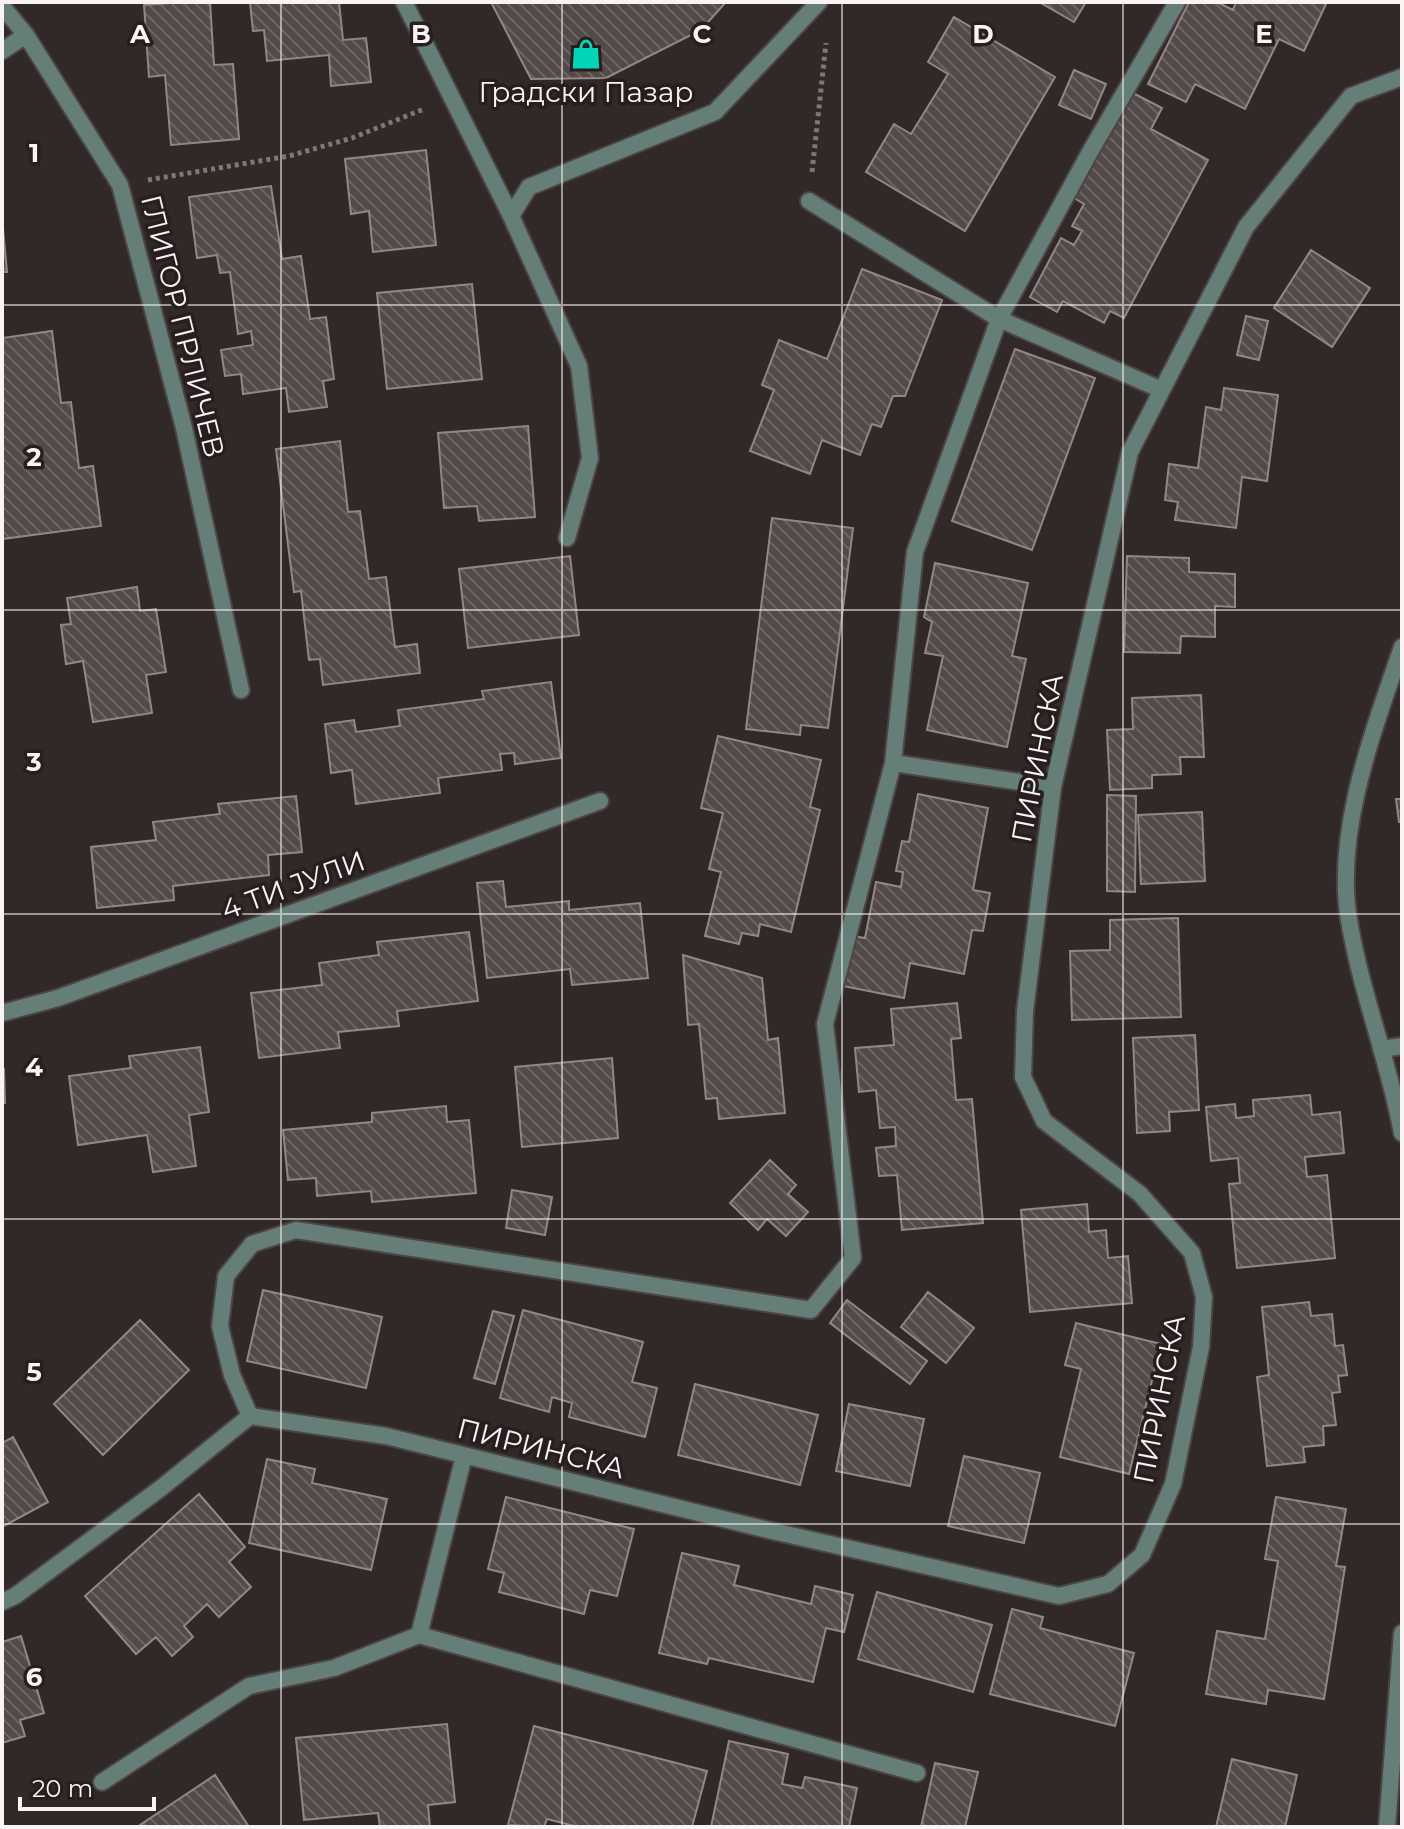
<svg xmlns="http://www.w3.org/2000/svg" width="1404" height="1829" viewBox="0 0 1404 1829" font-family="Montserrat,sans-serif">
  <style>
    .building { fill: url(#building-back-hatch); stroke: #918886; stroke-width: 2 }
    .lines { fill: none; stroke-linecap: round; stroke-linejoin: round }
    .minor-casing { stroke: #4c4544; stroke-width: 20 }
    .path { stroke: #7d7776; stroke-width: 5; stroke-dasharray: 4 4; stroke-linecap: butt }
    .minor { stroke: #657f78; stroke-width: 16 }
    .grid { fill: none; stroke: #f9f4f3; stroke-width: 2; stroke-opacity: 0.55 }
    .labels { text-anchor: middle; stroke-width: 7; stroke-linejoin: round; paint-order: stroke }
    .poi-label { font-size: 28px; fill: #f9f4f3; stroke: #261f1e }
    .street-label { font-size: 28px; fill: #f9f4f3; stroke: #261f1e }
    .grid-label { font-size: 26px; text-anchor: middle; font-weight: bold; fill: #f9f4f3; stroke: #261f1e; stroke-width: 7; stroke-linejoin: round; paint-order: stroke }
  </style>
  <defs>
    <pattern id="building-back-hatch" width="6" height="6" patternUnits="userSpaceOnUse" patternTransform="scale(2)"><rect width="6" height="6" fill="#524948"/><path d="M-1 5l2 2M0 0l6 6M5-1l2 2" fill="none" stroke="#6c6463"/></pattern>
  </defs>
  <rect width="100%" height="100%" fill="#302928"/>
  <path class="building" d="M183,2h27l4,63 19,-1 6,75 -68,6 -6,-70 -16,2 -5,-72z
    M250,2h89l4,38 23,-2 5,44 -40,4 -2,-31 -62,6 -3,-31 -11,1z
    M491,2h235l-25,28 -95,48 -75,1z
    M1039,2h47l-12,20z
    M1189,2h28l16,8 3,-8h91l-23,49 -25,-12 -34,70 -50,-25 -9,18 -38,-18z
    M954,17l101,60 -90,154 -99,-59 28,-48 17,10 37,-60 -20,-12z
    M1074,70l32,14 -15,35 -32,-14z
    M1131,92l31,16 -11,21 57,31 -84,158 -14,-7 -6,12 -41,-22 -6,11 -27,-15 31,-59 13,7 8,-14 -10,-5 12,-22 -10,-6z
    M426,150l10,95 -63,7 -4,-41 -18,3 -6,-55z
    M271,186l11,73 19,-3 9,63 16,-2 8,62 -11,2 4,26 -38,5 -3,-24 -43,6 -2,-20 -16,2 -4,-26 32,-5 -2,-14 -13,3 -8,-62 -10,1 -3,-18 -20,3 -8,-61z
    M2,218l5,54h-5z
    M1311,250l59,38 -38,59 -58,-39z
    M862,269l80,31 -37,96h-12l-12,31 -9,-3 -12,31 -38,-15 -12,34 -60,-23 24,-61 -12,-5 17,-45 48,19z
    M472,284l10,95 -95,10 -10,-96z
    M1246,316l22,5 -9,39 -22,-5z
    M52,331l9,72 10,-1 8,66 14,-2 8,60 -99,13v-201z
    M1015,349l80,29 -63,172 -80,-29z
    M1224,388l54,7 -11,86 -25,-4 -6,51 -61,-8 3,-18 -13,-2 4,-36 29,4 8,-61 15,3z
    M528,426l7,91 -56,4 -2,-15 -33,2 -6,-75z
    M340,441l8,71 12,-1 9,68 17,-2 9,70 22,-3 3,29 -97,12 -3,-26 -11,1 -8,-69 -7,1 -18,-143z
    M772,518l81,10 -25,200 -27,-3 -1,10 -54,-6z
    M570,556l9,79 -111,13 -9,-79z
    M1127,556l62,2v14l46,2v33l-20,-1v31l-34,-1 -1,17 -56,-1z
    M935,563l93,20 -16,73 14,3 -19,88 -80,-17 16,-74 -18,-3 7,-31 -8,-5z
    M137,587l3,24 16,-2 10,63 -20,3 6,38 -59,9 -10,-61 -17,3 -5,-39 10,-1 -4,-26z
    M551,682l10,76 -46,6 -1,-11 -14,1 2,16 -64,8 2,15 -84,11 -4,-34 -21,3 -6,-49 29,-4 2,12 44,-6 -2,-16 86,-11 -2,-8z
    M1201,695l3,62h-24l1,17 -29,1v13l-42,2 -3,-60 26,-1 -1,-31z
    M718,736l103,24 -11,47 10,3 -29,122 -31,-8 -2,12 -16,-3 -3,11 -34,-8 16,-64 -12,-3 14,-56 -22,-5z
    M918,794l70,14 -15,82 17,3 -7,38 -11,-1 -8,44 -54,-11 -6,35 -61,-12 10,-50 12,2 11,-56 25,5 2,-15 -7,-1 6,-30 7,1z
    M1107,795l29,1 -1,96 -28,-1z
    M296,796l6,56 -34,3 1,20 -96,11 1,14 -77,8 -6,-61 65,-7 -3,-18 67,-8 -2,-10z
    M1396,799h6v23h-3z
    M1202,812l3,69 -64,3 -3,-69z
    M503,881l3,26 63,-6v9l71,-7 8,75 -76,7 -2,-16 -83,9 -10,-95z
    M1178,918l3,99 -109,3 -2,-69 40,-1v-30z
    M469,932l9,69 -81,10 2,15 -61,6 2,16 -81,10 -8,-65 71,-8 -3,-22 60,-8 -2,-13z
    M683,955l79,23 6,62 10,-2 7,75 -66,6 -2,-21 -11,1 -7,-75 -11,1z
    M957,1003l4,35 -10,1 5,61 16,-1 11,124 -81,7 -5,-55 -18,1 -3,-28 20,-2 -1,-19 -15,1 -4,-38 -17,2 -4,-44 39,-3 -3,-36z
    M1195,1035l4,75 -30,2 1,19 -33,2 -4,-95z
    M200,1047l9,65 -20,3 7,51 -43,6 -6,-37 -69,10 -9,-69 62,-8 -2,-12z
    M612,1058l6,80 -96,9 -7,-80z
    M2,1069h2l1,34h-3z
    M1310,1095l2,20 28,-3 4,41 -39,4 2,20 20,-2 8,83 -98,10 -8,-84 11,-1 -2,-25 -27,3 -5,-54 29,-3 1,14 18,-2 -1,-16z
    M446,1106l1,16 22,-2 7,73 -104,9 -1,-11 -54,5 -1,-18 -28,2 -5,-50 89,-8v-9z
    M770,1160l26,25 -8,9 20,18 -22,24 -19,-17 -9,11 -28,-27z
    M512,1190l40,7 -7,38 -39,-7z
    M1087,1204l2,28 17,-2 2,28 20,-2 4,47 -102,9 -9,-102z
    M263,1290l119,27 -16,71 -119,-27z
    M928,1292l46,36 -28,35 -45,-36z
    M847,1300l80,61 -17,23 -80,-61z
    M1309,1302l2,14 21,-2 3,32 8,-1 4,30 -9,1 2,16 -8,1 4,32 -13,1 1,19 -21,2 2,15 -38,4 -10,-89 12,-2 -7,-68z
    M523,1310l120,32 -11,40 25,6 -12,49 -76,-20 3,-14 -20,-6 -3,15 -49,-14z
    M493,1311l21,5 -19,68 -21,-6z
    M140,1320l49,50 -86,85 -49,-51z
    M1076,1323l85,21 -32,130 -69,-17 21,-88 -16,-4z
    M695,1384l123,31 -18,70 -122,-30z
    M849,1404l75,15 -14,67 -74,-15z
    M13,1437l35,65 -46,25v-84z
    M964,1456l76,17 -16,70 -76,-17z
    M267,1459l48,10 -3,14 75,16 -16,71 -122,-27z
    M199,1494l46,53 -16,15 22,25 -32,30 -12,-13 -23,22 9,11 -21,19 -16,-19 -20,17 -51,-58z
    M506,1497l128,32 -17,67 -27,-6 -6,24 -85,-22 5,-19 -16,-4z
    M1276,1497l70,12 -10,57 9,1 -21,132 -56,-9 -2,14 -60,-10 11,-63 48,8 13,-78 -13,-2z
    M682,1553l57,13 -5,19 77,19 4,-18 38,9 -9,37 -18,-4 -13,54 -104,-24 -2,6 -48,-11z
    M877,1592l115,33 -19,67 -115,-33z
    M1012,1609l31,8 -3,11 94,25 -19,73 -125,-32z
    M21,1636l23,77 -24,7 5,16 -23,7v-101z
    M447,1724l8,78 -27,3 2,22h-50l-2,-14 -74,7 -8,-82z
    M534,1726l173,45 -15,56h-114l-31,-8 -3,8 -36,-2z
    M729,1741l59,13 -6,30 20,4 3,-11 52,11 -8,39h-138z
    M1232,1759l65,16 -12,52h-69z
    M935,1763l43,9 -13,55h-44z
    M215,1775l34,52h-112z"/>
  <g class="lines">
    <g class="minor-casing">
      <path id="minor" d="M404,2l107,214 68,150 11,92 -23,80
        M2,6l24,29 94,150 64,243 57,262
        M2,51l24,-16
        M809,201l190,118 163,71
        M511,216l18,-29 186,-75 104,-110
        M1402,647c-28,82 -68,185 -53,273 12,73 40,141 53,213
        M893,763l160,24
        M2,1013l56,-15 542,-197
        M1381,1049l21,-3
        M250,1416l-18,-41 -12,-49 6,-50 26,-32 44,-14 515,80 42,-52 -28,-234 68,-261 22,-211 84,-233 91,-167 87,-150
        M2,1602l13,-6 146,-108 89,-72 136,20 382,94 291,66 49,-12 34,-29 31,-71 28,-137 3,-50 -12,-44 -52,-59 -96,-73 -21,-44 2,-66 28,-224 77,-335 116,-225 105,-131 51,-19
        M419,1635l45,-179
        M102,1782l147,-96 85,-18 85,-33 498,138
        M1387,1827l15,-194"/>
    </g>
    <path class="path" d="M812,172l14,-129
      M148,180l141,-24 63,-18 72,-29"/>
    <use href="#minor" class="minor"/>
  </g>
  <path class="grid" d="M281,2v1825M562,2v1825M842,2v1825M1123,2v1825M2,305h1400M2,610h1400M2,914h1400M2,1219h1400M2,1524h1400"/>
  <defs>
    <g id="shop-bare" transform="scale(2.4)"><path d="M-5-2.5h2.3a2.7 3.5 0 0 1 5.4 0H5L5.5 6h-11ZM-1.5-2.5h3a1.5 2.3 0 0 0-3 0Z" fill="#00d5b7" stroke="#261f1e" stroke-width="2.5" paint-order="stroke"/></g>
  </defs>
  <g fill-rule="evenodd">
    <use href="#shop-bare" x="586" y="54"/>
  </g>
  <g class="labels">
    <g class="poi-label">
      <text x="586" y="102">Градски Пазар</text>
    </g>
    <g class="street-label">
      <text transform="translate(183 326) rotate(76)" y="10">ГЛИГОР ПРЛИЧЕВ</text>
      <text transform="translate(1037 758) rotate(-79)" y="10">ПИРИНСКА</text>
      <text transform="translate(293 885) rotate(-20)" y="10">4 ТИ ЈУЛИ</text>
      <text transform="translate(1159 1399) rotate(-79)" y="10">ПИРИНСКА</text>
      <text transform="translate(541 1448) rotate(14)" y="10">ПИРИНСКА</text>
    </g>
  </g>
  <g class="grid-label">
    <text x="140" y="43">A</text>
    <text x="421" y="43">B</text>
    <text x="702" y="43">C</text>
    <text x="983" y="43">D</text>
    <text x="1264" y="43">E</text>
    <text x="34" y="162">1</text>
    <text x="34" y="466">2</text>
    <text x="34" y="771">3</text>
    <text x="34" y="1076">4</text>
    <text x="34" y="1381">5</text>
    <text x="34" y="1686">6</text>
  </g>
  <rect width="1404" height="1829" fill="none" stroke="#f9f4f3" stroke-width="8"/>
  <path d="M20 1797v12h134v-12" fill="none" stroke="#f9f4f3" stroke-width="4"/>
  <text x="32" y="1797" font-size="24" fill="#f9f4f3" stroke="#261f1e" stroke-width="6" paint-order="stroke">20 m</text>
</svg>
